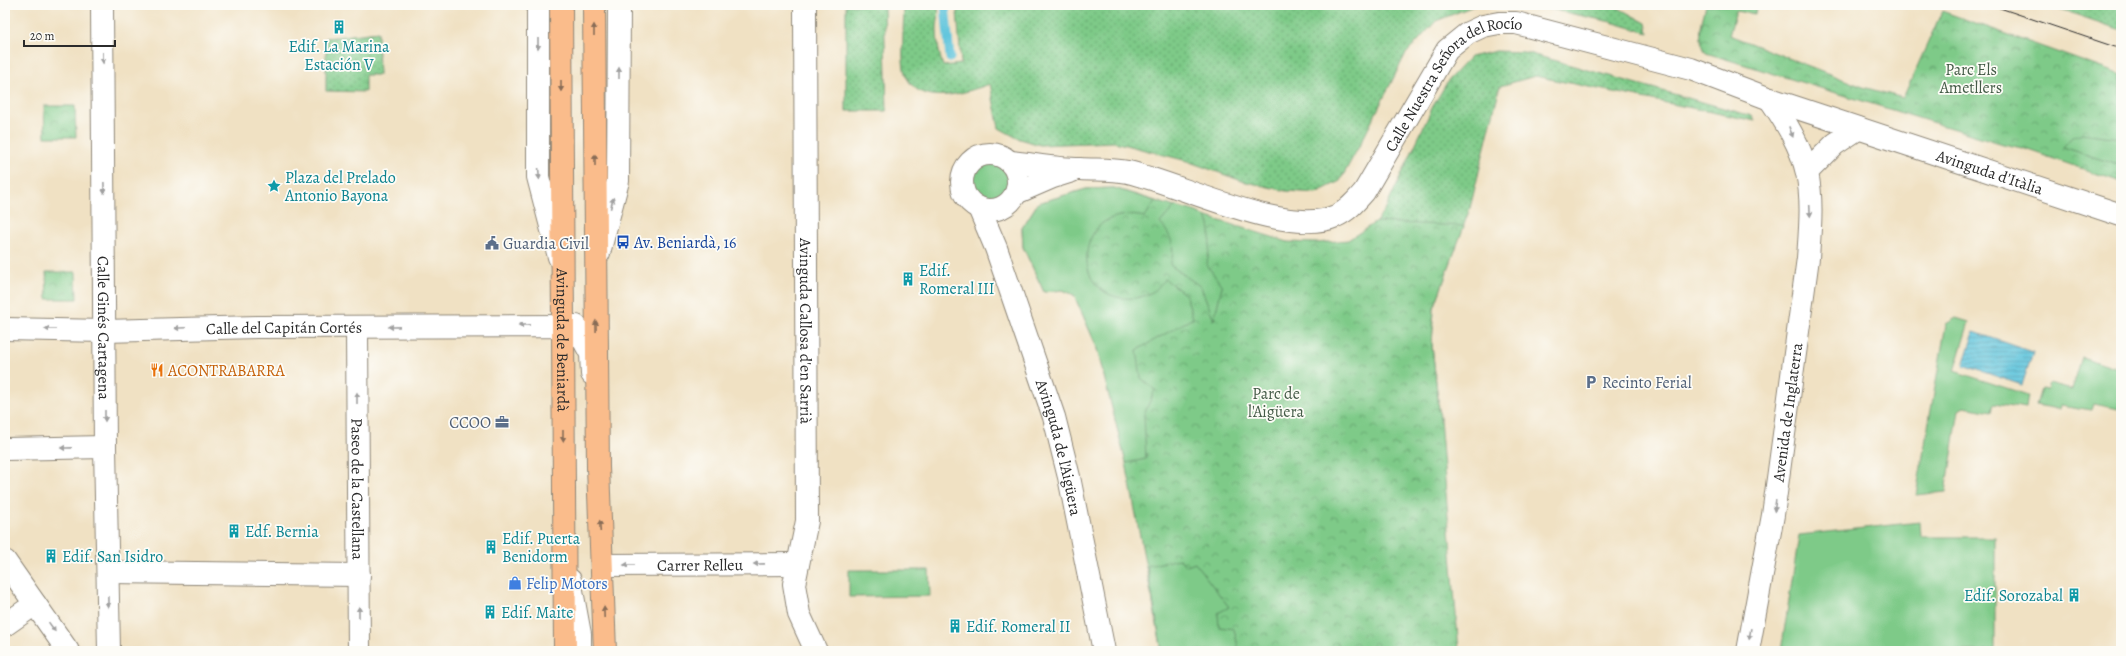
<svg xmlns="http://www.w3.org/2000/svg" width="2126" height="656" viewBox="0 0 2126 656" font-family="Alegreya,serif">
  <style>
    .grass { fill: url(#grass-dots); stroke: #547a5a }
    .park { fill: url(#park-crowns); stroke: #547a5a }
    .garden { fill: #7eca88; stroke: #547a5a }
    .water { fill: url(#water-rules); stroke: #457884 }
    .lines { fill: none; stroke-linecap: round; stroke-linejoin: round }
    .stream { stroke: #5fc4dc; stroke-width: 9 }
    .minor-casing { stroke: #8e8677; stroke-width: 24 }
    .major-casing { stroke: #8e8677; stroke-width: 24 }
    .minor { stroke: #fff; stroke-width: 22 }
    .major { stroke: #fabc8b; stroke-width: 22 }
    .tram { stroke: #2b2b2b; stroke-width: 1 }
    .oneway { fill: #886c56 }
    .oneway2 { fill: #a0a0a0 }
    .labels { text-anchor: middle; stroke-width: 3.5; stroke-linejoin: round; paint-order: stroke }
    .culture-label { font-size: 16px; fill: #0d838f; stroke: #fdfcf7; text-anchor: start }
    .park-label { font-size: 16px; fill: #445b47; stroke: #fdfcf7 }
    .street-label { font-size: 16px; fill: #2b2b2b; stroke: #fdfcf7 }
    .transit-label { font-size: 16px; fill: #164399; stroke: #fdfcf7; text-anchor: start }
    .service-label { font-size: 16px; fill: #4e5e75; stroke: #fdfcf7; text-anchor: start }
    .food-label { font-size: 16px; fill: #c56008; stroke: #fdfcf7; text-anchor: start }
    .shop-label { font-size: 16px; fill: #366cbe; stroke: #fdfcf7; text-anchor: start }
  </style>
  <defs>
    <pattern id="grass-dots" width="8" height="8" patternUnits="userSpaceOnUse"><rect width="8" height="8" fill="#7eca88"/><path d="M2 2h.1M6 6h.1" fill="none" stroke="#67a46f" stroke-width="1.8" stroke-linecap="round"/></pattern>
    <pattern id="park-crowns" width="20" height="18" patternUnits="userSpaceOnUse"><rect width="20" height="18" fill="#7eca88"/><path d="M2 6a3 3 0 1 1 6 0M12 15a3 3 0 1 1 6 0" fill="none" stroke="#67a46f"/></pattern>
    <pattern id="water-rules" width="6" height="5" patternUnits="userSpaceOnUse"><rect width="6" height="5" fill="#5fc4dc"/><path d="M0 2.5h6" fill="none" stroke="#4f9fb3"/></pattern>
  </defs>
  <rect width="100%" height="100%" fill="#fdfcf7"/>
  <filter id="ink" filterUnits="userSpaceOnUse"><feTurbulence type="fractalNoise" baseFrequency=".025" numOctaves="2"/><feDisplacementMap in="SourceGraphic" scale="8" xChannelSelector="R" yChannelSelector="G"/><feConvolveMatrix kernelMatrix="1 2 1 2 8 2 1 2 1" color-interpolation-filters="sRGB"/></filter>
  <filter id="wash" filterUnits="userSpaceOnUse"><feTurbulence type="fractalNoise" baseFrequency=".012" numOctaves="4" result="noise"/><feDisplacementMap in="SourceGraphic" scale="16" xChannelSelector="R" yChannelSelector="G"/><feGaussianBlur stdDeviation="0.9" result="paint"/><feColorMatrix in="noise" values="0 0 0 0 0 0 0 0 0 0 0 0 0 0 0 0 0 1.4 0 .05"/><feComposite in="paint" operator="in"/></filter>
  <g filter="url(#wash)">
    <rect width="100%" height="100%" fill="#f0e1c3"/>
    <path class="grass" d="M846,5h38l3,106h-41z
      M904,5h33c3,8 1,14 0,22 0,13 2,27 6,39l18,-2 -4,-53 -2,-6h521l-40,16 -31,34 -42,84 -23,42 -24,12 -30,-2 -44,-10 -55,-20 -73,-19 -74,3 -23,-7 -18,-10 -9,-44c-24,8 -69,25 -84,-8 -6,-13 -2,-55 -2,-71z
      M1531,5h82l33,18 2,10 -37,-11z
      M2048,5h73v25z
      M378,32l1,43h-14v17l-39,-1v-53z
      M1496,51l28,1 228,64 3,5 -220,-45 -35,10 -30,122 -36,100 -2,38 8,73 -64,-153v-44l11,-16 46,-100 16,-27 21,-22z"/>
    <path class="park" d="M1706,5h33l17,4 -1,5 -19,-3 -7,24 134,52 40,11 39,-87 179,64v107l-99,-34 -19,-4 -297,-91c-10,-17 -4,-30 0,-48z
      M44,106h31l1,31h-31z
      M1114,188l174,54 29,1 31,-3 28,-18 88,4 -30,82 -2,38 8,73 19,232h-297l-36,-188 -16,-64 -14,-54 -22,-50 -11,-5 -19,2 -21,-45 -1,-19 16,-25 48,-14z
      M46,272h30l1,27h-30z"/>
    <path class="garden" d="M2082,133l39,5v28l-58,-19 9,-10z
      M969 182a20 20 0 1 1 40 0a20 20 0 1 1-40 0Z
      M1114,188l41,13 -10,16c-11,-2 -21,-3 -33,1 -23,8 -31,38 -21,59 11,22 41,27 61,15 5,-2 9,-9 13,-13l21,16 7,23 -56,32 4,28 14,12 -11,24 2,45 -20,4 -30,-118 -22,-50 -11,-5 -19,2 -21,-45 -1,-19 16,-25 48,-14z
      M1175,206c9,3 20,4 27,9 14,7 6,38 5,50l15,21 -8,34 -13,-33 -31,-22c6,-17 2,-29 -10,-42z
      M1956,318l13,4 -15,49 74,24 -2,13 -32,-5 -2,9 -28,-5 -5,3 -13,82 -30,3 30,-171z
      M2082,357l39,13v32l-2,7 -25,-5 -2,6 -32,-5 -1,4 -23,-4 5,-16 6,1 2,-6 23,6z
      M1920,522l1,15h74v112l-5,2h-209l18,-116z
      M1179,559l8,7 8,-3 34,44 -11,6 1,14 15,2 5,22h-77l-15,-85z
      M849,570h80l1,26 -81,1z"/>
    <path class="water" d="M1974,332l59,20 -11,33 -59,-20z"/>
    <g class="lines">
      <path class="stream" d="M945,5l5,53"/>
    </g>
  </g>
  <g filter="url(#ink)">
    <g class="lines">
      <g class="minor-casing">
        <g id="minor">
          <path id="s1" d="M102,5l3,442 4,204"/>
          <path d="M538,5v172l21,80"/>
          <path id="s2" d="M805,5l2,516 -13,63 5,30 17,37"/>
          <circle cx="990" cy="182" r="28"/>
          <path id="s3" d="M1010,162c23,2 47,7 70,7 16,1 32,0 48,3 53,12 159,66 208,44 12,-5 20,-15 28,-24l83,-142 21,-17 15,-7 16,-3h17l175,46 79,30 351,116"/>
          <path d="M1807,172l28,-28 24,-16"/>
          <path d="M1016,193l37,-16 19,-6"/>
          <path id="s4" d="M979,208l17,40 58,169 15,60 35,174"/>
          <path d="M599,253l19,-72 1,-176"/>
          <path id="s5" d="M357,328l2,323"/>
          <path id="s6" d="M5,329l100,2 152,-4 319,-1 15,28 1,20"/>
          <path d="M5,449l100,-2"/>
          <path d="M5,561l63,90"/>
          <path id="s7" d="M602,565l196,-1"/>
          <path d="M108,572l251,3"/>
          <path d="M570,580l10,54v17"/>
          <path d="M5,625l30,-21"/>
          <path id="s8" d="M1748,651l25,-136 35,-257c2,-28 5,-58 -1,-85 -6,-27 -22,-52 -37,-74"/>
        </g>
      </g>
      <g class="major-casing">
        <g id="major">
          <path id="s9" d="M561,5l4,646"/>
          <path d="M594,5l4,462 7,184"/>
        </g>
      </g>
      <use href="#minor" class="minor"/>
      <use href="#major" class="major"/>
      <path class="tram" d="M1991,5l130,44"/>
    </g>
    <defs><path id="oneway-solid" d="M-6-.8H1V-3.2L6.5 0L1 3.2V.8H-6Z"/></defs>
    <g class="oneway">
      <use href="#oneway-solid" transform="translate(594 30) rotate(-90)"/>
      <use href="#oneway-solid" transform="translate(561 86) rotate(90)"/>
      <use href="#oneway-solid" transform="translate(595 160) rotate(-90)"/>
      <use href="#oneway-solid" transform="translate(596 326) rotate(-91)"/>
      <use href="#oneway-solid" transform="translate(563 436) rotate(90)"/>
      <use href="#oneway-solid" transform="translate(600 526) rotate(-93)"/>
      <use href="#oneway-solid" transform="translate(604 612) rotate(-92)"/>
    </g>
    <g class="oneway2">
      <use href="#oneway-solid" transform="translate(538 44) rotate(90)"/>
      <use href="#oneway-solid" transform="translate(103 58) rotate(89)"/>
      <use href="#oneway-solid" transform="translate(619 73) rotate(-90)"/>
      <use href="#oneway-solid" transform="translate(1791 132) rotate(69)"/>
      <use href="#oneway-solid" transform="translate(539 174) rotate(86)"/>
      <use href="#oneway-solid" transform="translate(104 188) rotate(89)"/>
      <use href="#oneway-solid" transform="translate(612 203) rotate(-75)"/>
      <use href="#oneway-solid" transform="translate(1810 211) rotate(87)"/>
      <use href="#oneway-solid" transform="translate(524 325) rotate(179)"/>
      <use href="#oneway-solid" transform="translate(394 327) rotate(179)"/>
      <use href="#oneway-solid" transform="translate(180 328) rotate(177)"/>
      <use href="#oneway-solid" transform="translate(50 329) rotate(-180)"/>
      <use href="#oneway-solid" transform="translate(357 398) rotate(-90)"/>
      <use href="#oneway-solid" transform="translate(105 416) rotate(90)"/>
      <use href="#oneway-solid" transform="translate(66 448) rotate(179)"/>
      <use href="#oneway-solid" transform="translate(1775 506) rotate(98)"/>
      <use href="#oneway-solid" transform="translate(759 564) rotate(179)"/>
      <use href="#oneway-solid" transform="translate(629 565) rotate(180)"/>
      <use href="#oneway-solid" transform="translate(108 602) rotate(89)"/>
      <use href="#oneway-solid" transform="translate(359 612) rotate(-90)"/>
      <use href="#oneway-solid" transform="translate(52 627) rotate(55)"/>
      <use href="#oneway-solid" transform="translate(1750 634) rotate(99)"/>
    </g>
  </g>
  <defs>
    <g id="building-bare" transform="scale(1.08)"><path d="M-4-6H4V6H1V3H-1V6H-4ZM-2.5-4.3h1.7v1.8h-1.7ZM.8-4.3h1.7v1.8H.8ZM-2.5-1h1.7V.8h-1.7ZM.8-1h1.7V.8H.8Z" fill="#0f9aa8" stroke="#fdfcf7" stroke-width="2.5" paint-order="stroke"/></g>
    <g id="sight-bare" transform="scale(1.08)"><path d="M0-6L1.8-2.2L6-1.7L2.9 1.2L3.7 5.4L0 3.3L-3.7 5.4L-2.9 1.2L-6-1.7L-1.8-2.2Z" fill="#0f9aa8" stroke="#fdfcf7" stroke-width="2.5" paint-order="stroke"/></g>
    <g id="bus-bare" transform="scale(1.08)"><path d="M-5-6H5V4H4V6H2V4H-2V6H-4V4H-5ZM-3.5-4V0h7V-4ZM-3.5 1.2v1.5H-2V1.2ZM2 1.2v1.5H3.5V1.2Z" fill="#1a4fb4" stroke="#fdfcf7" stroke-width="2.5" paint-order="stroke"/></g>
    <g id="civic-bare" transform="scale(1.08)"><path d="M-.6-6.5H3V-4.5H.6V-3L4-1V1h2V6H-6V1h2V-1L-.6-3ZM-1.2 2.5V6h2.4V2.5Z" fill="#5c6f8a" stroke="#fdfcf7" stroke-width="2.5" paint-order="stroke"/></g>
    <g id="restaurant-bare" transform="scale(1.08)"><path d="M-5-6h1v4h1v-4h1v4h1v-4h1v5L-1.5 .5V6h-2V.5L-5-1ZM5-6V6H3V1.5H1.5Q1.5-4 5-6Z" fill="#e8710a" stroke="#fdfcf7" stroke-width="2.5" paint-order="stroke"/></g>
    <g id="parking-bare" transform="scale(1.08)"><path d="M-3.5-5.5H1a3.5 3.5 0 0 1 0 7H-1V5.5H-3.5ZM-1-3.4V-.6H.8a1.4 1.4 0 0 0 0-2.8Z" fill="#5c6f8a" stroke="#fdfcf7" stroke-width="2.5" paint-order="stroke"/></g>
    <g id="office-bare" transform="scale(1.08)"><path d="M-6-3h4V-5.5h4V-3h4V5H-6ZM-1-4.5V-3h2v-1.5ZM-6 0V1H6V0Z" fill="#5c6f8a" stroke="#fdfcf7" stroke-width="2.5" paint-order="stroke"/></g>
    <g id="shop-bare" transform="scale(1.08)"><path d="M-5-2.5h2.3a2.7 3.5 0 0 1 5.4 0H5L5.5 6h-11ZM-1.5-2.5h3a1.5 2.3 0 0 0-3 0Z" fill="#3f7fe0" stroke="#fdfcf7" stroke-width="2.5" paint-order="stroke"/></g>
  </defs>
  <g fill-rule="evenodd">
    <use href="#building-bare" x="339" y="27"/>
    <use href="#sight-bare" x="274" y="186"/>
    <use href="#bus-bare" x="623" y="242"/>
    <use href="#civic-bare" x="492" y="243"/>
    <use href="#building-bare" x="908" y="279"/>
    <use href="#restaurant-bare" x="157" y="370"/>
    <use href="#parking-bare" x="1591" y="382"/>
    <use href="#office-bare" x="502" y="422"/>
    <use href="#building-bare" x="234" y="531"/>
    <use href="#building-bare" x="491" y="547"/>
    <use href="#building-bare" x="51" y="556"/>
    <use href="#shop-bare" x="515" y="583"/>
    <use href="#building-bare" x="2074" y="595"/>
    <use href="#building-bare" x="490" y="612"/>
    <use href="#building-bare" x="955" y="626"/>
  </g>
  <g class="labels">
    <g class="culture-label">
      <text x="339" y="52" text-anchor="middle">Edif. La Marina<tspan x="339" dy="18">Estación V</tspan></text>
      <text x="285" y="183">Plaza del Prelado<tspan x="285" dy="18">Antonio Bayona</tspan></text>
      <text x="919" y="276">Edif.<tspan x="919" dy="18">Romeral III</tspan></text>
      <text x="245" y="537">Edf. Bernia</text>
      <text x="502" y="544">Edif. Puerta<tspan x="502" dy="18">Benidorm</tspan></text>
      <text x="62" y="562">Edif. San Isidro</text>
      <text x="2063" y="601" text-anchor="end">Edif. Sorozabal</text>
      <text x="501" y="618">Edif. Maite</text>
      <text x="966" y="632">Edif. Romeral II</text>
    </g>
    <g class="park-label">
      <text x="1971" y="75">Parc Els<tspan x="1971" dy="18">Ametllers</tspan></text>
      <text x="1276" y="399">Parc de<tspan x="1276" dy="18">l'Aigüera</tspan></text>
    </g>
    <g class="street-label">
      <text dy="6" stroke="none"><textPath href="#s3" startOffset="520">Calle Nuestra Señora del Rocío</textPath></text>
      <text dy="6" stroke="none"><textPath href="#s3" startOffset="1110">Avinguda d'Itàlia</textPath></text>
      <text dy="6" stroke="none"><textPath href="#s1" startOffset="323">Calle Ginés Cartagena</textPath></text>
      <text dy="6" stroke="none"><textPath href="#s6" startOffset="279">Calle del Capitán Cortés</textPath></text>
      <text dy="6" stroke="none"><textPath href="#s2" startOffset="326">Avinguda Callosa d'en Sarrià</textPath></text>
      <text dy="6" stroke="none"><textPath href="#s9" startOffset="335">Avinguda de Beniardà</textPath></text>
      <text dy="6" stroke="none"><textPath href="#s8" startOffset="242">Avenida de Inglaterra</textPath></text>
      <text dy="6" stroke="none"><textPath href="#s4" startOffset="253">Avinguda de l'Aigüera</textPath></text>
      <text dy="6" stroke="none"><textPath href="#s5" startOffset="161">Paseo de la Castellana</textPath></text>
      <text dy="6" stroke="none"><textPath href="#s7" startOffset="98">Carrer Relleu</textPath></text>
    </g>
    <g class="transit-label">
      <text x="634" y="248">Av. Beniardà, 16</text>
    </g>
    <g class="service-label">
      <text x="503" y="249">Guardia Civil</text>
      <text x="1602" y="388">Recinto Ferial</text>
      <text x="491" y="428" text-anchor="end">CCOO</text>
    </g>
    <g class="food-label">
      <text x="168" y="376">ACONTRABARRA</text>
    </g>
    <g class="shop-label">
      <text x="526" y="589">Felip Motors</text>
    </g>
  </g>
  <rect width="2126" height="656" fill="none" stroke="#fdfcf7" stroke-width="20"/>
  <path d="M24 40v6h91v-6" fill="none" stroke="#2b2b2b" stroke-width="2"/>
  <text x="30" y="40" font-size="12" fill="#2b2b2b" stroke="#fdfcf7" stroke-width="3" paint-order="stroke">20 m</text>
</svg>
